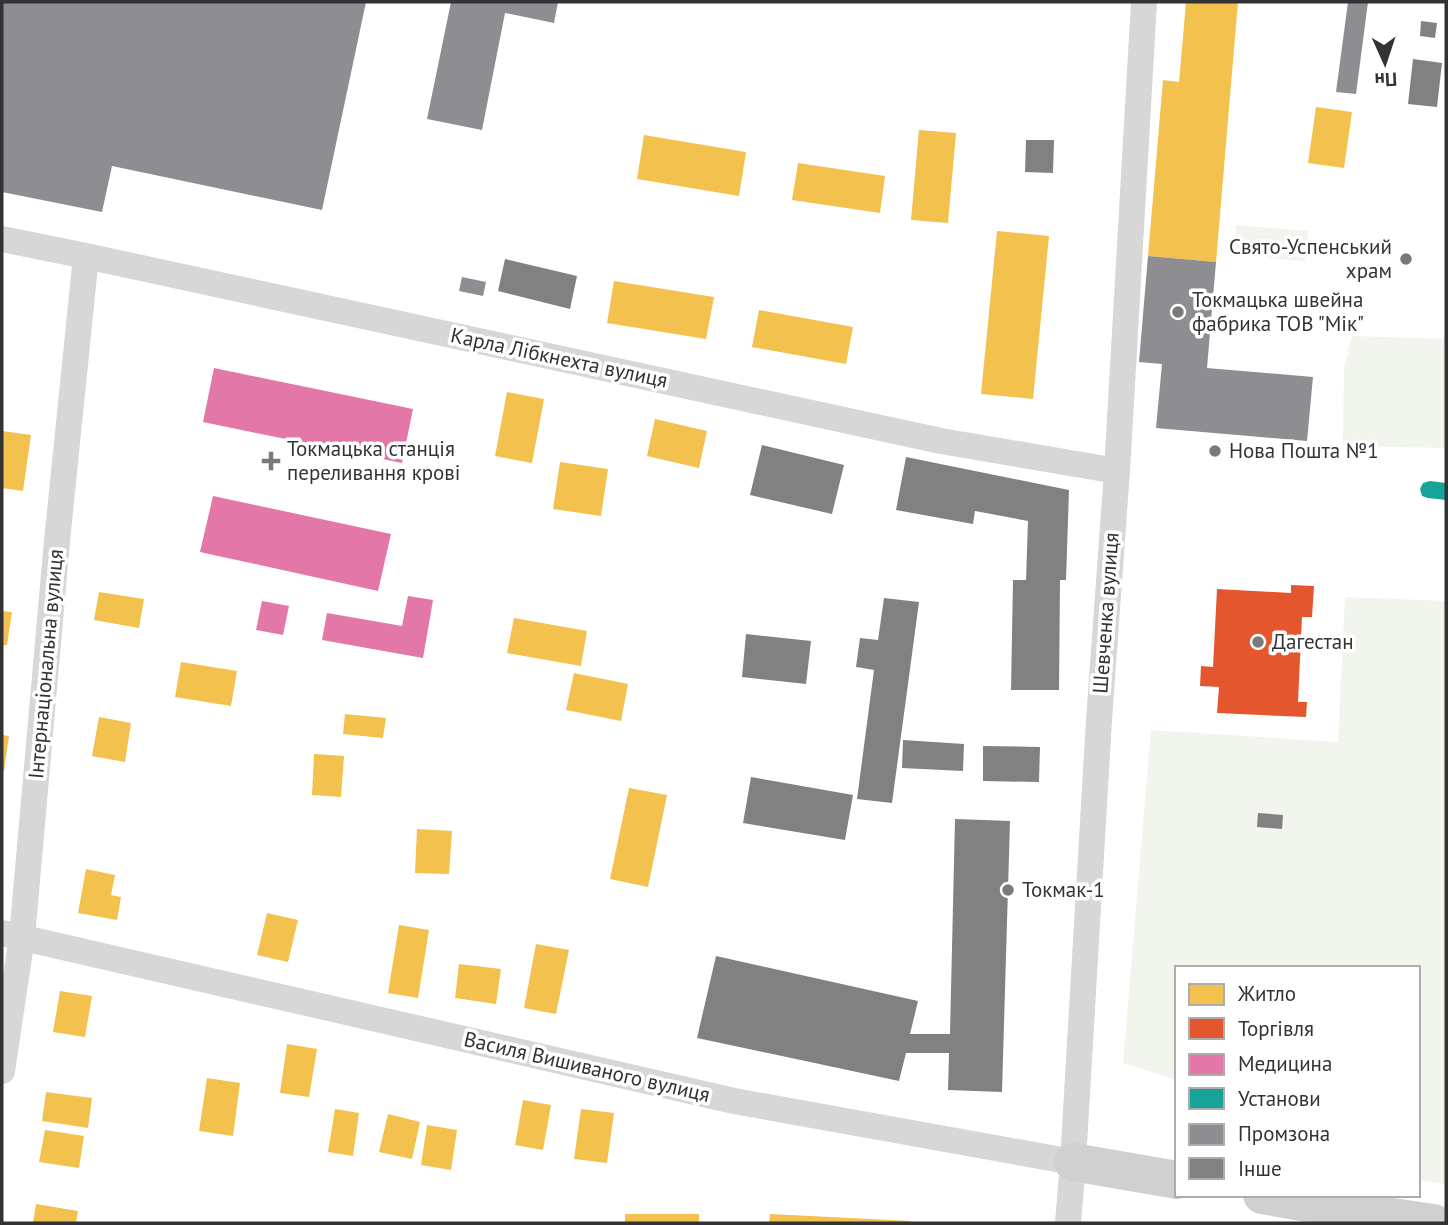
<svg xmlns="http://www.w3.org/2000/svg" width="1448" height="1225" viewBox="0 0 1448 1225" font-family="'PT Sans',sans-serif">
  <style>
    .green { fill: #f1f5ed }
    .homes { fill: #f2c14e }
    .shops { fill: #e4572e }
    .health { fill: #e377a8 }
    .public { fill: #17a398 }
    .industry { fill: #8d8d92 }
    .building { fill: #818181 }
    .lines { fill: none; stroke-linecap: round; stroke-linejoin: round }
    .street { stroke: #d7d7d7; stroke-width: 26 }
    .secondary { stroke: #d0d0d0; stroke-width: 38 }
    .poi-dot { fill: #7a7a7a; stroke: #fff; stroke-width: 2.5 }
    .labels { text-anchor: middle; stroke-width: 7; stroke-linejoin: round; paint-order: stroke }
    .poi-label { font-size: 21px; fill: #333; stroke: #fff; text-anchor: start }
    .street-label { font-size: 21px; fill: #333; stroke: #fff }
  </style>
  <rect width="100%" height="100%" fill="#fff"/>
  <path class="green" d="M1236,225l72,6 -3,30 -71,-6z
    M1352,336l94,3v109l-103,-2 1,-78z
    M1345,597l101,4v583l-28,-4v-212h-241v112l-54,-17 28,-333 187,12z"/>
  <path class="homes" d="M1186,2h52l-22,260 -68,-6 15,-176 16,2z
    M1316,107l36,5 -8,56 -36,-5z
    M919,130l37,3 -8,90 -37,-3z
    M644,135l102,17 -7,44 -102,-17z
    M798,163l87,13 -5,37 -88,-13z
    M997,231l52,5 -16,163 -52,-5z
    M614,281l100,16 -8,42 -99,-16z
    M759,310l94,17 -7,37 -94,-17z
    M507,392l37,7 -12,64 -37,-7z
    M655,419l52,12 -8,37 -52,-12z
    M2,431l29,4 -8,56 -21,-3z
    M560,462l48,7 -7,47 -48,-7z
    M99,592l45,7 -5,29 -45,-8z
    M2,611l10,1 -5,33h-5z
    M514,618l73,13 -6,35 -74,-13z
    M181,662l56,9 -6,35 -56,-9z
    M574,673l54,11 -7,37 -55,-11z
    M345,714l41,4 -3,20 -40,-4z
    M99,717l32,6 -6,39 -33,-6z
    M2,735l7,1 -5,35h-2z
    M314,754l30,2 -3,41 -29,-2z
    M629,788l38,7 -19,92 -38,-8z
    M417,829l35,2 -3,43 -34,-1z
    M86,869l29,6 -4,20 10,2 -4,23 -39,-7z
    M267,913l31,7 -10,42 -31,-7z
    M399,925l30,5 -11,68 -30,-5z
    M536,944l33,6 -13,64 -32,-6z
    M459,964l42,5 -5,35 -41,-6z
    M60,991l32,5 -7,41 -32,-5z
    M287,1044l30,5 -8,48 -29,-4z
    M207,1078l33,5 -7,53 -34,-5z
    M46,1092l46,6 -4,30 -46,-7z
    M523,1100l28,5 -8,45 -28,-5z
    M335,1109l24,4 -6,43 -25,-4z
    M581,1109l33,4 -7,50 -33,-4z
    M388,1114l32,8 -8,37 -33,-7z
    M427,1125l30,5 -6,40 -30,-5z
    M45,1130l39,6 -5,32 -40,-6z
    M36,1204l42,7 -2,12h-43z
    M625,1214h74v9h-74z
    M770,1214l140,7v2h-141z"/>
  <path class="shops" d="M1291,585l23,1 -2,31h-10l-4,85h9l-1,15 -89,-4 2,-26 -19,-1 1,-20 12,1 4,-78 74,4z"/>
  <path class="health" d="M214,368l199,41 -11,54 -199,-41z
    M213,496l178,38 -13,57 -178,-39z
    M408,596l25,4 -10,58 -101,-18 5,-27 75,13z
    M262,601l27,5 -6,29 -27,-5z"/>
  <path class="public" d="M1430,481l16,2v17l-18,-2 -6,-2 -2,-7 3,-6z"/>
  <path class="industry" d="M2,2h364l-44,208 -210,-44 -10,46 -100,-20z
    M451,2h107l-4,21 -49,-10 -23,117 -55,-11z
    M1348,2h20l-12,92 -20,-2z
    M1148,256l68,6 -9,106 106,9 -6,64 -151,-13 6,-64 -23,-2z
    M462,277l24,5 -3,14 -24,-5z"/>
  <path class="building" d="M1421,21l16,2 -2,15 -15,-2z
    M1413,59l29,4 -5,44 -29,-3z
    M1026,140h28l-1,33 -28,-1z
    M505,259l72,17 -7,33 -72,-18z
    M762,445l82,20 -12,49 -82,-19z
    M906,457l163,33 -3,90h-6l-1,110h-48l2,-110h13l2,-59 -53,-10 -2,13 -77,-14z
    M884,598l35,4 -27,201 -35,-4 17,-129 -18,-3 4,-29 18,2z
    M746,634l65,7 -5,43 -64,-7z
    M903,740l61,4 -1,27 -61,-3z
    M983,746l57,1 -1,35 -56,-1z
    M751,777l102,18 -8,45 -102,-17z
    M1258,813l25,2 -1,14 -25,-2z
    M955,819l55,2 -8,271 -54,-2 1,-37h-43l-7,28 -202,-43 19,-82 202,45 -8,33h40z"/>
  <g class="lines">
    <path class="street" d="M2,239l84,17 855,185 176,30
      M2,933l732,168 339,61
      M2,1071l20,-134 35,-396 29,-285
      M1068,1223l5,-61 26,-442 18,-249 27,-469"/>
    <path class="secondary" d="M1073,1162l104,18
      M1262,1195l96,17 76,11"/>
  </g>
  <g class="poi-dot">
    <circle cx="1406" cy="259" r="7"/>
    <circle cx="1178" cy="312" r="7"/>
    <circle cx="1215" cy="451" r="7"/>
    <path d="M267.5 450.5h7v7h7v7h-7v7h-7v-7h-7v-7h7z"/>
    <circle cx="1258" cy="642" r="7"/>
    <circle cx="1008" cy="890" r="7"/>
  </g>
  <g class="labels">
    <g class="poi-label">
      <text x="1392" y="254" text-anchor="end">Свято-Успенський<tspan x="1392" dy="24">храм</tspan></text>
      <text x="1192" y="307">Токмацька швейна<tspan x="1192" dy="24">фабрика ТОВ "Мік"</tspan></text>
      <text x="287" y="456">Токмацька станція<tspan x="287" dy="24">переливання крові</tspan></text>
      <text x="1229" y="458">Нова Пошта №1</text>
      <text x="1272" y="649">Дагестан</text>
      <text x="1022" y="897">Токмак-1</text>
    </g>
    <g class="street-label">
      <text transform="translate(559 358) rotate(12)" y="7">Карла Лібкнехта вулиця</text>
      <text transform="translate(1106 613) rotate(-86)" y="7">Шевченка вулиця</text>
      <text transform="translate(46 664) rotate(-85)" y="7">Інтернаціональна вулиця</text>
      <text transform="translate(587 1067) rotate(13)" y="7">Василя Вишиваного вулиця</text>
    </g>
  </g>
  <rect width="1448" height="1225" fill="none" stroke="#333333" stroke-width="7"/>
  <rect x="1175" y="966" width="245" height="231" fill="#ffffff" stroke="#adadad" stroke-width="2"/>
  <rect x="1189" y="984" width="35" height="21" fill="#f2c14e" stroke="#adadad" stroke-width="2"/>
  <text x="1238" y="1001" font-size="21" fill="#333333">Житло</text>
  <rect x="1189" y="1018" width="35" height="21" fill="#e4572e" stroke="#adadad" stroke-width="2"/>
  <text x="1238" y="1036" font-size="21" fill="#333333">Торгівля</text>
  <rect x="1189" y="1054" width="35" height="21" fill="#e377a8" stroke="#adadad" stroke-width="2"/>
  <text x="1238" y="1071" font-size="21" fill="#333333">Медицина</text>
  <rect x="1189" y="1088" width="35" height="21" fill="#17a398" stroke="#adadad" stroke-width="2"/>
  <text x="1238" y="1106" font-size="21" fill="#333333">Установи</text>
  <rect x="1189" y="1124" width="35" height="21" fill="#8d8d92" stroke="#adadad" stroke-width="2"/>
  <text x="1238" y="1141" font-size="21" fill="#333333">Промзона</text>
  <rect x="1189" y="1158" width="35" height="21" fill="#818181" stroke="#adadad" stroke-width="2"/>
  <text x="1238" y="1176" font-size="21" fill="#333333">Інше</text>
  <g transform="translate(1385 63) rotate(177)" stroke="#ffffff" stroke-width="5" paint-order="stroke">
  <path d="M0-5L12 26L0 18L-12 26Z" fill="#333333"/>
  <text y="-10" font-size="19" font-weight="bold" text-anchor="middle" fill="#333333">Пн</text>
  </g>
</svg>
